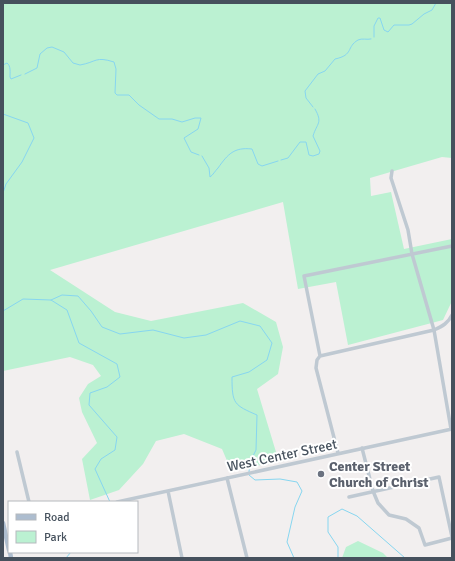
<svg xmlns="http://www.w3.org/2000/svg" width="455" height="561" viewBox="0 0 455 561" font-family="Signika,sans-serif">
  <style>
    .green { fill: #bbf1d2 }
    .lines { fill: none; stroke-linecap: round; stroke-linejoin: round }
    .stream { stroke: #87d6f0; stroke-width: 1 }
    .minor { stroke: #bfc9d2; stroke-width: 3.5 }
    .major { stroke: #adbdcf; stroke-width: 4.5 }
    .worship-dot { fill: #6b7280; stroke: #fff; stroke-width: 1.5 }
    .labels { text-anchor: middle; stroke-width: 4; stroke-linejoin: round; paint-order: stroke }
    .street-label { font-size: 14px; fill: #46515d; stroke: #fff }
    .worship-label { font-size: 14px; font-weight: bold; fill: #5b616d; stroke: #fff; text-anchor: start }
  </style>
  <rect width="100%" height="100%" fill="#f2efef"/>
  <path class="green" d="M3,3h449v155l-10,-1 -72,21 1,18 20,-4 13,57 48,-10v62l-9,19 -95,25 -12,-63 -38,7 -15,-87 -233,68 65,42 36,9 92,-18 33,19 7,25 -5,27 -21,15 22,73 -48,8 -9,-21 -38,-15 -28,7 -13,23 -24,26 -29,10 -8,-41 15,-16 -15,-31 -3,-14 9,-14 13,-8 -8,-11 -23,-8 -67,14z
    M358,541l25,12 5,5h-46l4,-11z"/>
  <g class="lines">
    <path class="stream" d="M374,37v-11l4,-8h2l4,12 4,2 6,-7h15l3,-1 12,-10 8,-4 4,-7
      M3,65l4,-2c4,3 3,9 3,14l1,2 10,-4
      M25,74l12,-6 3,-14 7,-6 5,-1 12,5 9,11 7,2c17,-3 15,-9 34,-3l2,7 -1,24 2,2h12l10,10 20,14h13l10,3 13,-4h6l-3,11 -14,9 7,14 8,3
      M313,107l-7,-9 -1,-7 13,-17 7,-3 10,-12c19,-4 11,-12 23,-19 4,-2 9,0 13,-1
      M3,114l25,9 6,15 -12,24 -16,22 -3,9
      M202,156l7,12 1,9c3,-2 5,-6 8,-9 10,-14 16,-21 34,-19l6,15 4,2 16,-5
      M281,160l7,-2 12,-16h6l3,13 4,1 6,-2 1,-3 -7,-15c4,-13 10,-13 2,-27
      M51,300l11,-5 16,1 13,15 11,16 18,7 33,-4 31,8 22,-3 34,-14 20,5 12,17 -5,17 -18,12 -17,5c0,27 2,28 25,38l-1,35 -6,12 -1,10
      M3,311l20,-12 28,1 16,10 12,33 38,21 3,13 -13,10 -17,6 -1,12 28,32 -2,13 -14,9 -6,10 15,33
      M249,475l6,5 25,-1 17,3 5,9 -7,16 -8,35 7,16
      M66,558l5,-6
      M338,558v-11l-10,-15v-15l14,-8 15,7 48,42"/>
    <path class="minor" d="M392,171l-1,7 17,52 4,24 22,76 17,99
      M320,356l114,-26c9,-4 14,-7 18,-15
      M362,448l11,43 5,12 11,12 17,4 13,9 6,17 27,-7
      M17,452l12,50
      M338,453l-22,-85 1,-8 3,-4 -16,-80 148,-30
      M227,478l20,80
      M168,491l14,67
      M349,497l90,-20 13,60
      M117,502l335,-73"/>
    <path class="major" d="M3,523l6,27
      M10,552l1,6"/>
  </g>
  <circle class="worship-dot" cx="321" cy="474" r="4"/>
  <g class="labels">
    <g class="street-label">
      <text transform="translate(282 455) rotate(-12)" y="5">West Center Street</text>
    </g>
    <g class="worship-label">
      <text x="329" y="471">Center Street<tspan x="329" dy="16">Church of Christ</tspan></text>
    </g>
  </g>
  <rect width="455" height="561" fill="none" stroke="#46515d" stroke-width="8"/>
  <rect x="8" y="501" width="130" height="52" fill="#ffffff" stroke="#b5b9be"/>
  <rect x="16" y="514" width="20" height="6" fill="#adbdcf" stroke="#b5b9be"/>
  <text x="44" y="521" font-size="12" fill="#46515d">Road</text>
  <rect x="16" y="531" width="20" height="12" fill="#bbf1d2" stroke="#b5b9be"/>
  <text x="44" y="541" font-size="12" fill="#46515d">Park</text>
</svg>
